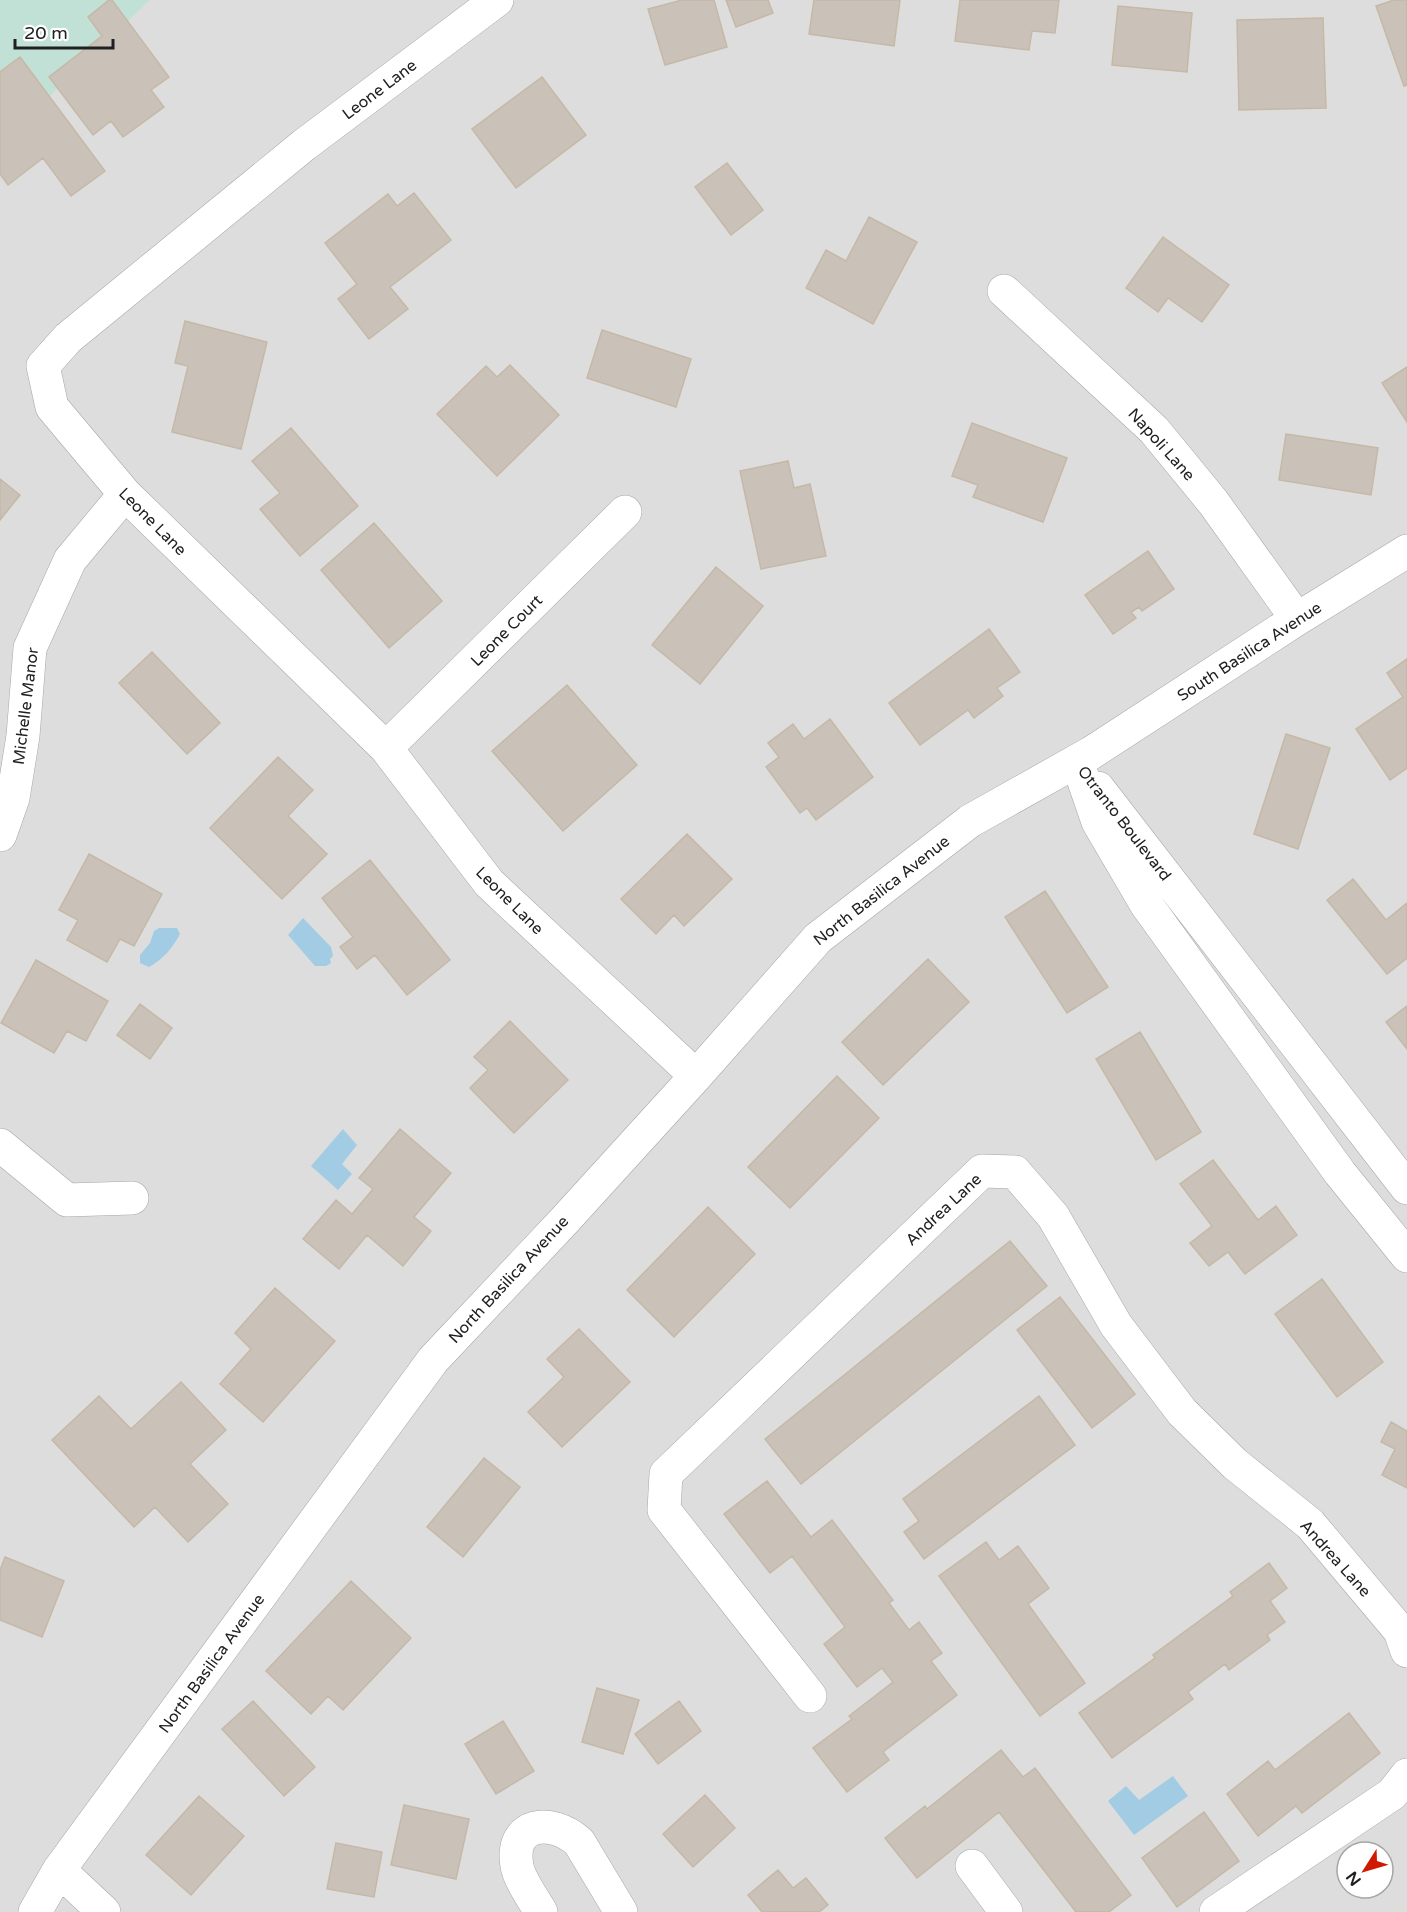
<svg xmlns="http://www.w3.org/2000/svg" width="1407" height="1912" viewBox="0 0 1407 1912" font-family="'Varela Round',sans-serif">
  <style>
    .residential { fill: #dedddd; fill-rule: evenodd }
    .wetland { fill: #c1e1d7 }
    .water { fill: #a2cce3 }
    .building { fill: #cac2b8; stroke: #c5b8a6; stroke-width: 1.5 }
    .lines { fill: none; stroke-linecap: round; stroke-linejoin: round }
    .minor-casing { stroke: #a7a7a7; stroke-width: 34 }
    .tertiary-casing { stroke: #a7a7a7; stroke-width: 34 }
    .minor { stroke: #fff; stroke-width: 33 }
    .tertiary { stroke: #fff; stroke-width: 33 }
    .labels { text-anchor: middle; stroke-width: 6; stroke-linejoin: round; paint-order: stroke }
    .street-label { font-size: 16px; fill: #202020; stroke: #fff }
  </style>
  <rect width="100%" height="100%" fill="#f2efe6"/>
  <path class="residential" d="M0,0h1407v1912h-1407zM1347,1852h36v36h-36z"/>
  <path class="wetland" d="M0,0h150l-111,106 -39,44z"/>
  <path class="water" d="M303,918l28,29 2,9 -3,3 1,4 -5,3h-11l-27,-31z
    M159,928h18l3,6c-8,15 -17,25 -31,33l-9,-4v-8l10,-12 4,-12z
    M343,1129l14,16 -15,19 10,10 -14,16 -27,-24z
    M1173,1776l15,20 -54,39 -26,-34 18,-15 13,14z"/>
  <path class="building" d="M109,0h3l57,77 -18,13 13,17 -41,30 -12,-16 -18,14 -44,-58 53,-41 -14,-19z
    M682,0h32l13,47 -62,18 -17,-56z
    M726,0h42l5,13 -37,14z
    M814,0h86l-6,46 -85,-12z
    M960,0h99l-4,33 -23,-2 -3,19 -74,-9z
    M1394,0h13v85l-3,1 -28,-80z
    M1118,6l74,7 -5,59 -75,-7z
    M1323,18l3,90 -87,2 -2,-90z
    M20,57l85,114 -34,25 -28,-38 -35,27 -8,-11v-102z
    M542,77l44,58 -70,53 -44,-59z
    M727,163l36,47 -32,25 -36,-48z
    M414,193l37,47 -61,47 18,22 -39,30 -31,-40 19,-15 -32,-41 63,-49 9,12z
    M869,217l48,25 -44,82 -67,-36 20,-38 20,11z
    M1163,237l66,48 -27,37 -34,-24 -10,14 -32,-24z
    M185,321l82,21 -26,107 -69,-17 16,-66 -13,-3z
    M602,330l89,29 -15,48 -89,-29z
    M510,365l49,50 -62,61 -60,-62 49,-48 11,11z
    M1407,367v55l-25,-39z
    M972,423l95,35 -24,64 -70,-25 5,-12 -26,-9z
    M291,428l67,78 -58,50 -40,-47 20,-16 -28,-32z
    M1286,434l92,14 -7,47 -92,-15z
    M788,461l6,27 16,-4 16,72 -65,13 -21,-98z
    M0,479l20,16 -20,25z
    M374,523l68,78 -53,47 -68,-78z
    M1148,551l26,38 -32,22 -3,-4 -8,5 5,6 -23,16 -28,-39z
    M716,567l47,39 -63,78 -48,-39z
    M989,629l31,43 -23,16 6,8 -29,22 -6,-8 -48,35 -31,-42z
    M152,652l68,71 -33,31 -68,-71z
    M1407,659v109l-17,12 -34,-51 47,-32 -16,-24z
    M567,685l70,80 -74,66 -71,-80z
    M830,719l43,58 -57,43 -9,-12 -7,5 -34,-46 13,-10 -11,-14 25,-19 11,15z
    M1286,734l44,14 -32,101 -44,-15z
    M278,757l35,33 -25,26 39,38 -45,45 -72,-71z
    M687,834l45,45 -48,47 -10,-11 -18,19 -35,-35z
    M89,854l73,40 -28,52 -14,-7 -13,23 -40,-22 11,-20 -19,-10z
    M370,860l80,100 -43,35 -32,-40 -18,14 -17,-22 13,-10 -31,-39z
    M1353,879l33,41 21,-17v55l-20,16 -60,-74z
    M1045,891l63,96 -41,26 -62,-96z
    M928,959l41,43 -86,83 -41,-43z
    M36,960l72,41 -22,40 -19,-10 -13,22 -53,-30z
    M140,1004l32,24 -22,31 -33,-24z
    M1407,1006v43l-21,-27z
    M510,1021l58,59 -54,53 -44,-45 18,-18 -14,-13z
    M1140,1032l61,100 -45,28 -60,-101z
    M837,1076l42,42 -89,90 -42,-41z
    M400,1129l51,44 -37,44 17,14 -28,35 -36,-31 -28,34 -36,-30 33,-39 16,14 21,-25 -14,-11z
    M1213,1160l45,60 18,-14 21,29 -52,39 -17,-22 -19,14 -19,-23 22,-17 -32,-42z
    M708,1207l47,47 -81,83 -47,-47z
    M1010,1241l37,45 -246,198 -36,-45z
    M1322,1279l61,83 -46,35 -62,-83z
    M275,1288l60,53 -72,81 -43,-38 31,-35 -16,-16z
    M1060,1297l75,97 -43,34 -75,-98z
    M579,1329l51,53 -68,65 -34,-35 36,-35 -17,-18z
    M181,1382l45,48 -36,34 38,40 -40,38 -33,-35 -21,20 -82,-87 47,-44 32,33z
    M1039,1396l36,49 -151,114 -20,-27 15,-11 -16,-22z
    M1391,1422l16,9v57l-25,-13 13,-26 -14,-7z
    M484,1458l36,29 -57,70 -36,-30z
    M767,1481l44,56 21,-17 61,80 -4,3 20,27 10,-8 23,31 -11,8 26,34 -74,57 6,8 -42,32 -34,-44 39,-29 -3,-3 44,-34 -11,-14 -25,19 -33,-43 21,-17 -53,-71 -22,17 -46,-59z
    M986,1542l13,18 19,-14 31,42 -21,16 57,79 -45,33 -101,-140z
    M5,1557l59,24 -22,56 -42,-17v-50z
    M1269,1563l18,25 -17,13 15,21 -18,13 3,5 -41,30 -4,-6 -37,28 5,7 -81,59 -33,-45 76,-55 -2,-3 80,-59 -3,-4z
    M351,1581l60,57 -68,72 -15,-14 -17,18 -45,-43z
    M597,1688l42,12 -16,54 -41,-12z
    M253,1701l62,66 -31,29 -62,-67z
    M679,1701l22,30 -43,33 -23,-30z
    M1349,1713l31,40 -78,60 -6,-7 -38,30 -31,-42 41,-33 7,9z
    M503,1721l31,50 -38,23 -31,-50z
    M1001,1750l22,27 12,-9 96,127 -22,17h-33l-77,-100 -82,66 -32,-40 40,-32 2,3z
    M705,1795l30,33 -42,39 -30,-33z
    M199,1796l45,40 -53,59 -45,-40z
    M404,1805l65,14 -13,60 -65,-14z
    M1204,1812l35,49 -62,46 -35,-49z
    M336,1843l46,9 -8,45 -47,-8z
    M778,1870l15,18 13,-10 22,27 -9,7h-57l-14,-17z"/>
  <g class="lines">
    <g class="minor-casing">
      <path id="minor" d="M497,0l-193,145 -236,193 -25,28 9,41 73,87 261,254 103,135 207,193
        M1004,291l150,139 59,72 84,117
        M386,748l239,-236
        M0,835l13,-37 10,-62 7,-88 40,-88 55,-66
        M0,1145l67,55 65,-2
        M810,1696l-146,-186 2,-36 316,-303 33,1 38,44 63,109 66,87 53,52 75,60 90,107 7,20
        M972,1866l34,46
        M59,1870l45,42
        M35,1912l24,-42 374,-510 131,-139 132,-145 122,-138 152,-117 121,-68 206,-134 110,-68
        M541,1912c-7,-12 -22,-33 -24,-46 -8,-44 34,-49 62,-24l42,70
        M1216,1912l176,-118 15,-19"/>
    </g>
    <g class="tertiary-casing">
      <path id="tertiary" d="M1077,761l21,61 48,82 194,269 67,83
        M1098,788l309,400"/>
    </g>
    <use href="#minor" class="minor"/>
    <use href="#tertiary" class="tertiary"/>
  </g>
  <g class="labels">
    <g class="street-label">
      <text transform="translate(379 89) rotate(-37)" y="6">Leone Lane</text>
      <text transform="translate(1162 444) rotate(48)" y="6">Napoli Lane</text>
      <text transform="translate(153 521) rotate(45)" y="6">Leone Lane</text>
      <text transform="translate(506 630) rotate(-45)" y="6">Leone Court</text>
      <text transform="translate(1249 651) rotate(-33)" y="6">South Basilica Avenue</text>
      <text transform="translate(25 706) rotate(-83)" y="6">Michelle Manor</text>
      <text transform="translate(1125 823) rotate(52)" y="6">Otranto Boulevard</text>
      <text transform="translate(881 890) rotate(-38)" y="6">North Basilica Avenue</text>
      <text transform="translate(510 900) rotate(45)" y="6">Leone Lane</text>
      <text transform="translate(943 1209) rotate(-43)" y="6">Andrea Lane</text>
      <text transform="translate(508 1279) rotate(-47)" y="6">North Basilica Avenue</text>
      <text transform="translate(1336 1558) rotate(48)" y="6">Andrea Lane</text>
      <text transform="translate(211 1663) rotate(-54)" y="6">North Basilica Avenue</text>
    </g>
  </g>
  <g transform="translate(1365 1870) rotate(233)"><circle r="28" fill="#ffffff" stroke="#a6a6a6" stroke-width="1.5"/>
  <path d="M0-4.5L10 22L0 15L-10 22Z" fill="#d01a00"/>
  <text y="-9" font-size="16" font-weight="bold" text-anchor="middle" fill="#202020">N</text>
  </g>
  <path d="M15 39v9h98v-9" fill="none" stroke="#202020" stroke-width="3"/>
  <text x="24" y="39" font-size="18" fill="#202020" stroke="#ffffff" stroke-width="4.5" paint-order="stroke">20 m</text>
</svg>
